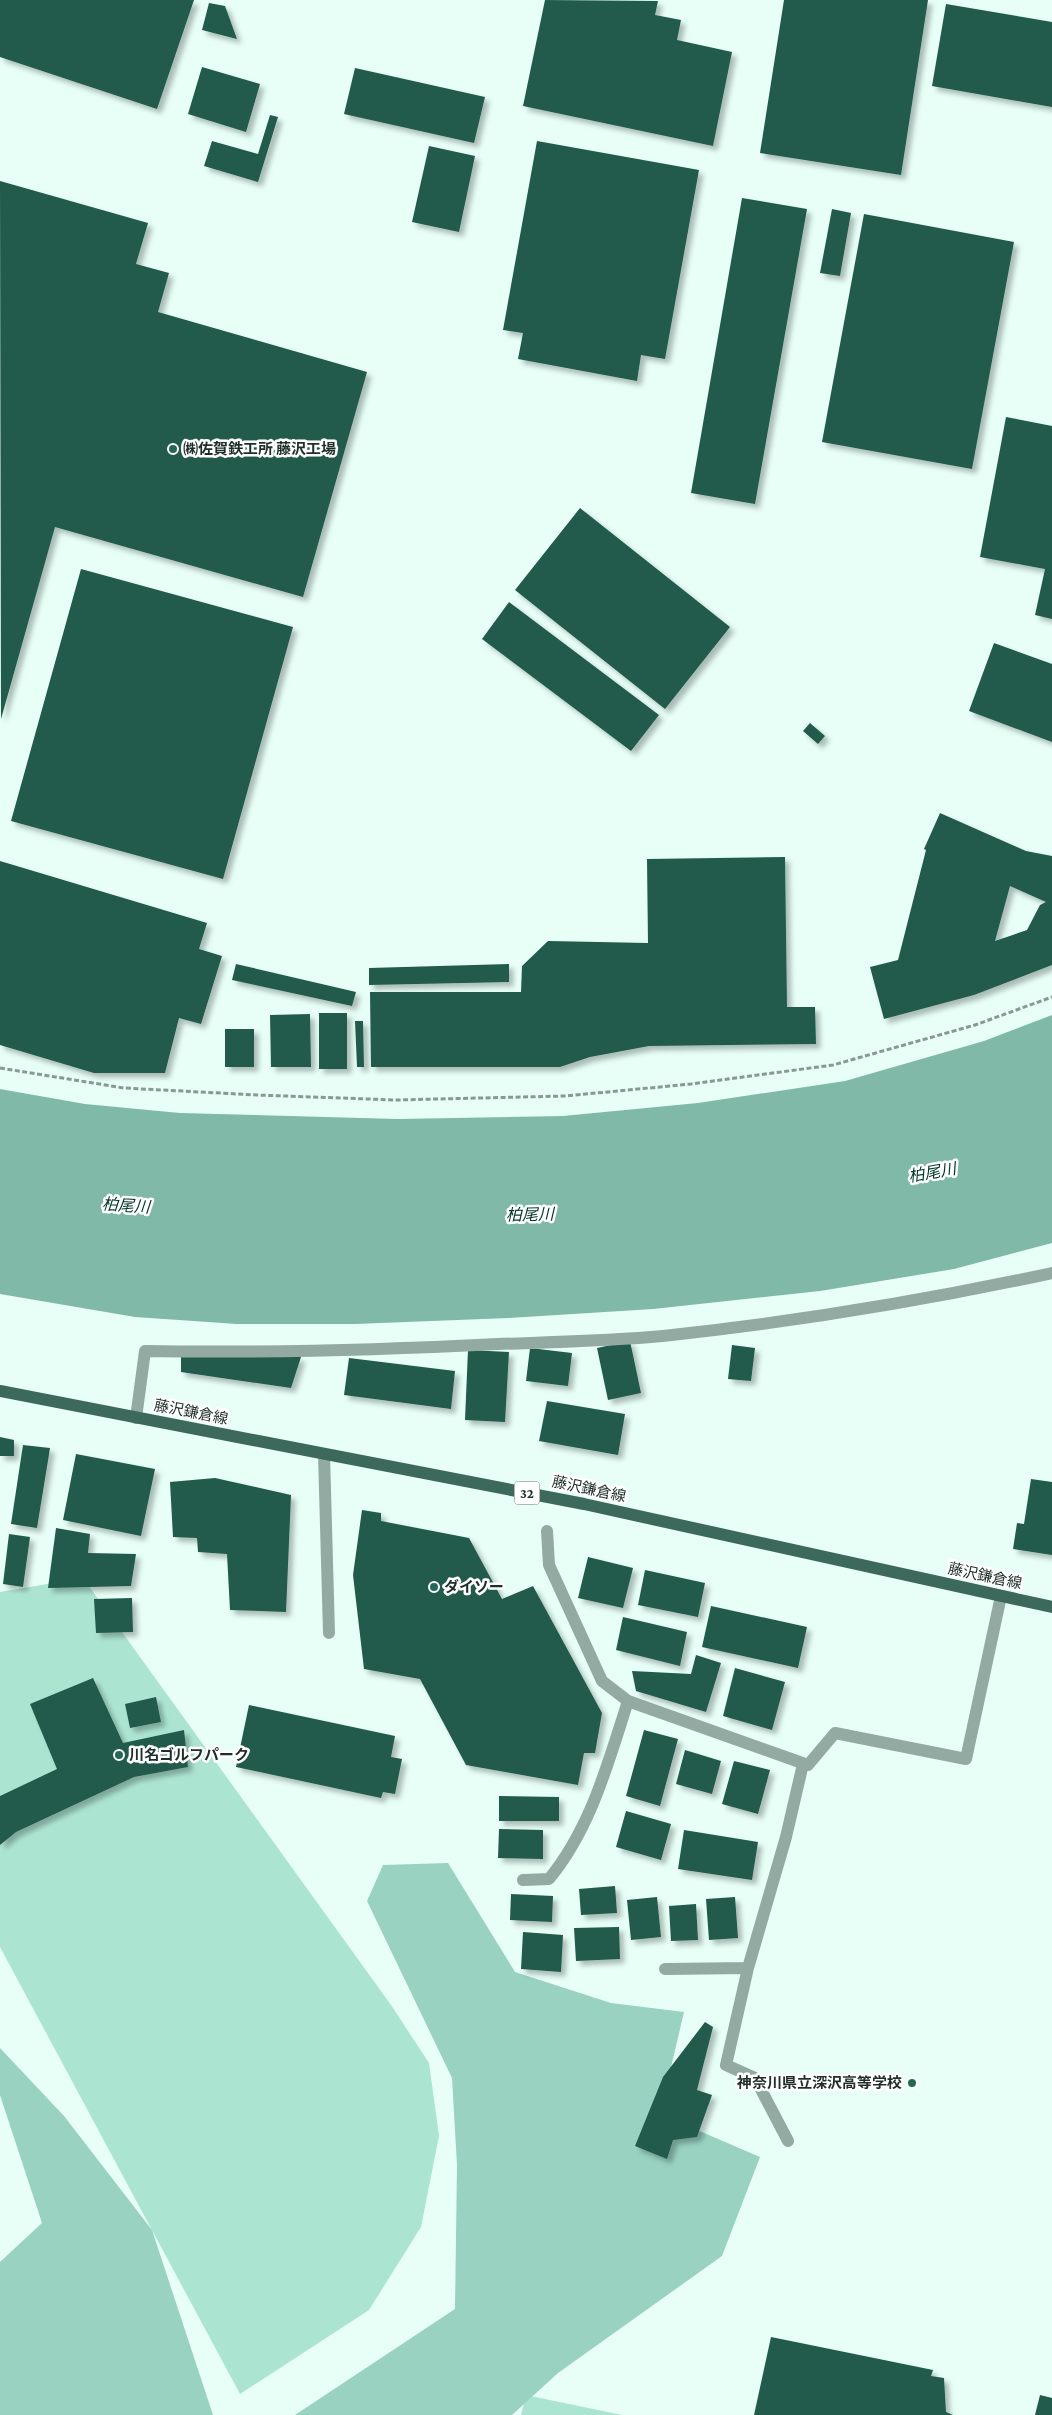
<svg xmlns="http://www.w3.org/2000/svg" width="1052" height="2415" viewBox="0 0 1052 2415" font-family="'Crimson Pro','Noto Sans JP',serif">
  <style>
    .green { fill: #ace4d2 }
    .forest { fill: #99d2c0 }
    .water { fill: #81b9a8 }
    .building { fill: #225a4c; fill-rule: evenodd; filter: url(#shadow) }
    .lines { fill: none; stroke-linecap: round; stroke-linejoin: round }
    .path { stroke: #869993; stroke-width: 3; stroke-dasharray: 5 2.5; stroke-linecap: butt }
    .lane { stroke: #93aaa3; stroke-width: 12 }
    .primary { stroke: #3c695c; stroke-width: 12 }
    .poi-dot { fill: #256756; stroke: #fff; stroke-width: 2 }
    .labels { text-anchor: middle; stroke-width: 5; stroke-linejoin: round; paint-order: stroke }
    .shield { fill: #fff; stroke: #626d6a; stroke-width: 1 }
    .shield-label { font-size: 14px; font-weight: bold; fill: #1f2e2a }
    .poi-label { font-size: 15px; font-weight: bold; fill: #1f2e2a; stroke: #fff; text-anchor: start }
    .street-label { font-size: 15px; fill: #1f2e2a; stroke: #fff }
    .water-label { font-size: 16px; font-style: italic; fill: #00352a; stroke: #fff }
  </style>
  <defs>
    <filter id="shadow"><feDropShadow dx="4.5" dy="4.5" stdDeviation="2.5" flood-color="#0004"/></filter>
  </defs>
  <rect width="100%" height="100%" fill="#e7fff7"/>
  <path class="green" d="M83,1578l308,427 38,58 10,73 -18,91 -52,83 -129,84 -240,-447v-355z
    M526,2395l96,20h-101z"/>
  <path class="forest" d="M448,1863l67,109 96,31 73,9 -24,102 100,43 -38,99 -164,117 -46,42h-217l160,-106 2,-144 -5,-87 -85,-177 16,-36z
    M0,2048l64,68 88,114 61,185h-213v-153l42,-39 -42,-128z"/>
  <path class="water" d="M1052,1015v228l-98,26 -134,22 -167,18 -144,9 -154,6h-118l-102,-7 -135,-23v-205l85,15 95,9 218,6 165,-3 135,-13 147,-22 139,-40z"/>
  <path class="building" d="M0,0h194l-37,109 -157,-52z
    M545,0l113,1 -3,14 26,5 -4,20 55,12 -19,94 -190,-40z
    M784,0h144l-27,175 -141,-22z
    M209,3l16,3 12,33 -35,-9z
    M946,4l106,18v85l-120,-21z
    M202,67l58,17 -14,48 -58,-18z
    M355,68l130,29 -11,46 -130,-29z
    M270,115l8,2 -20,65 -54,-16 8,-25 46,13z
    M537,141l162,29 -34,189 -24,-4 -4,26 -119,-22 5,-26 -20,-3z
    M429,146l46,10 -16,76 -47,-10z
    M0,181l148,42 -12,41 33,9 -11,39 209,60 -64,225 -248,-70 -54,192z
    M742,198l65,11 -52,295 -64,-11z
    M832,209l19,4 -11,63 -20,-3z
    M864,214l150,28 -42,227 -150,-27z
    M1006,417l46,9v193l-17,-4 10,-46 -65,-12z
    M580,508l150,119 -65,82 -150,-119z
    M81,569l212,58 -70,252 -212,-58z
    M509,602l150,113 -28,36 -149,-112z
    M994,643l58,21v78l-83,-31z
    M810,723l15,13 -7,8 -15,-13z
    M940,813l86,38 26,5v109l-78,30 -90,24 -14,-52 28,-7 28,-110 -2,-1zM1010,886l36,16 -6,3 -13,25 -32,11z
    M785,857l2,150h28l1,37 -167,2 -59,11 -30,10h-189l-1,-75h151l1,-26 26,-25 100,2 -1,-84z
    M0,861l207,62 -8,26 23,7 -21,68 -22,-6 -14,55h-71l-94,-28z
    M236,964l120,28 -4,14 -120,-26z
    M509,964v18l-140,3v-17z
    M319,1013h28v56h-28z
    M310,1014l1,53h-40l-1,-52z
    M355,1021h8l1,46h-7z
    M225,1029h29v38h-29z
    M630,1341l11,52 -33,7 -11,-52z
    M732,1345l23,3 -4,33 -23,-2z
    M530,1348l42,5 -4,33 -42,-5z
    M468,1350l41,2 -4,70 -40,-2z
    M181,1357h120l-10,31 -110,-16z
    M349,1358l106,13 -4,38 -107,-14z
    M547,1401l78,13 -7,41 -79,-14z
    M0,1437l14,3v16h-14z
    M23,1445l27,3 -13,80 -26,-4z
    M76,1454l79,15 -14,67 -78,-16z
    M215,1478l76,17 -5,117 -56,-2 -3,-56 -29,-2 -1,-14 -24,-1 -3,-55z
    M1031,1479l21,3v73l-39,-6 4,-26 7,1z
    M362,1510l19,3v8l88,17 33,61 31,-13 69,127 -7,40h-11l-6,32 -112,-20 -46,-86 -56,-10 -11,-94z
    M56,1528l34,6 -2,19 48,1 -5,32 -83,2z
    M9,1534l21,3 -7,50 -20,-3z
    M588,1557l45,11 -10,40 -45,-10z
    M645,1570l60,13 -7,34 -60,-12z
    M132,1598l1,34 -37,1 -2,-34z
    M711,1606l96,21 -9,41 -96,-21z
    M623,1617l64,15 -7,34 -64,-16z
    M696,1655l25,8 -15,49 -70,-21 -4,-20 59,3z
    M735,1668l50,14 -13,48 -49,-14z
    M93,1678l30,65 61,-13 4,37 -54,10 -118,55 -16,13v-49l57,-27 -27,-65z
    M156,1697l5,25 -31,6 -5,-24z
    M249,1705l146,31 -4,21 11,2 -7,35 -12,-2 -2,6 -145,-31z
    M644,1730l34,9 -18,67 -34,-10z
    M685,1750l36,11 -9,33 -36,-10z
    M734,1761l36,9 -12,44 -36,-10z
    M499,1796l60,1v24h-60z
    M626,1811l45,13 -10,36 -45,-13z
    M499,1829l44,1v29l-45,-1z
    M684,1830l74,12 -6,38 -74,-11z
    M615,1886l2,27 -36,2 -2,-26z
    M511,1894l42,2 -1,26 -42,-2z
    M657,1897l4,40 -30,3 -4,-40z
    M735,1897l3,41 -29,2 -3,-41z
    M696,1904l2,36 -27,1 -2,-35z
    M619,1927l1,32 -44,2 -2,-33z
    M523,1932l40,3 -2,37 -40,-3z
    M705,2022l8,5 -16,63 15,5 -15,42 -24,3 -6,19 -32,-13 28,-69z
    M771,2337l162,33 -2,6 13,2 2,34 7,3h-199z
    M1040,2395l12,3v17h-17z"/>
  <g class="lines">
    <path class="path" d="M0,1068l124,20 133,7 139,5 169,-4 126,-12 142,-19 142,-40 77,-28"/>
    <path class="lane" d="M136,1418l9,-67c118,2 235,-1 353,-7 55,-2 110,-3 165,-8 131,-14 260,-35 389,-63
      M324,1454l5,179
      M547,1531l2,34 53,116 26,20 180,64 27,-32 131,26 35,-163
      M523,1880l26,-1c42,-51 59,-116 79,-178
      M748,1968l-22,97 29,13 33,63
      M665,1969l83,-1 38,-131 17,-73"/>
    <path class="primary" d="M0,1391l584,113 468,103"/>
  </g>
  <g class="poi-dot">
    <circle cx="173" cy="449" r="5"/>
    <circle cx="434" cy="1587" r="5"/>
    <circle cx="119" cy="1755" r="5"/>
    <circle cx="912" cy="2083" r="5"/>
  </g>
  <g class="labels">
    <rect class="shield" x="514.5" y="1481.5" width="25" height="23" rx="4"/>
    <g class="shield-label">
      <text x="527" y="1498">32</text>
    </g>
    <g class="poi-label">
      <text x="183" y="454">㈱佐賀鉄工所 藤沢工場</text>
      <text x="444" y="1592">ダイソー</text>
      <text x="129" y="1760">川名ゴルフパーク</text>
      <text x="902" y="2088" text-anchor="end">神奈川県立深沢高等学校</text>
    </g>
    <g class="street-label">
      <text transform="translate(191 1412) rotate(11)" y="5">藤沢鎌倉線</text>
      <text transform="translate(589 1489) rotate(12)" y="5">藤沢鎌倉線</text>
      <text transform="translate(985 1576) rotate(12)" y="5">藤沢鎌倉線</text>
    </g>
    <g class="water-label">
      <text transform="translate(932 1172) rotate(-10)" y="6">柏尾川</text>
      <text transform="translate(126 1205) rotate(4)" y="6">柏尾川</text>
      <text transform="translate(530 1214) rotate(-1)" y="6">柏尾川</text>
    </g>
  </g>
</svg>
